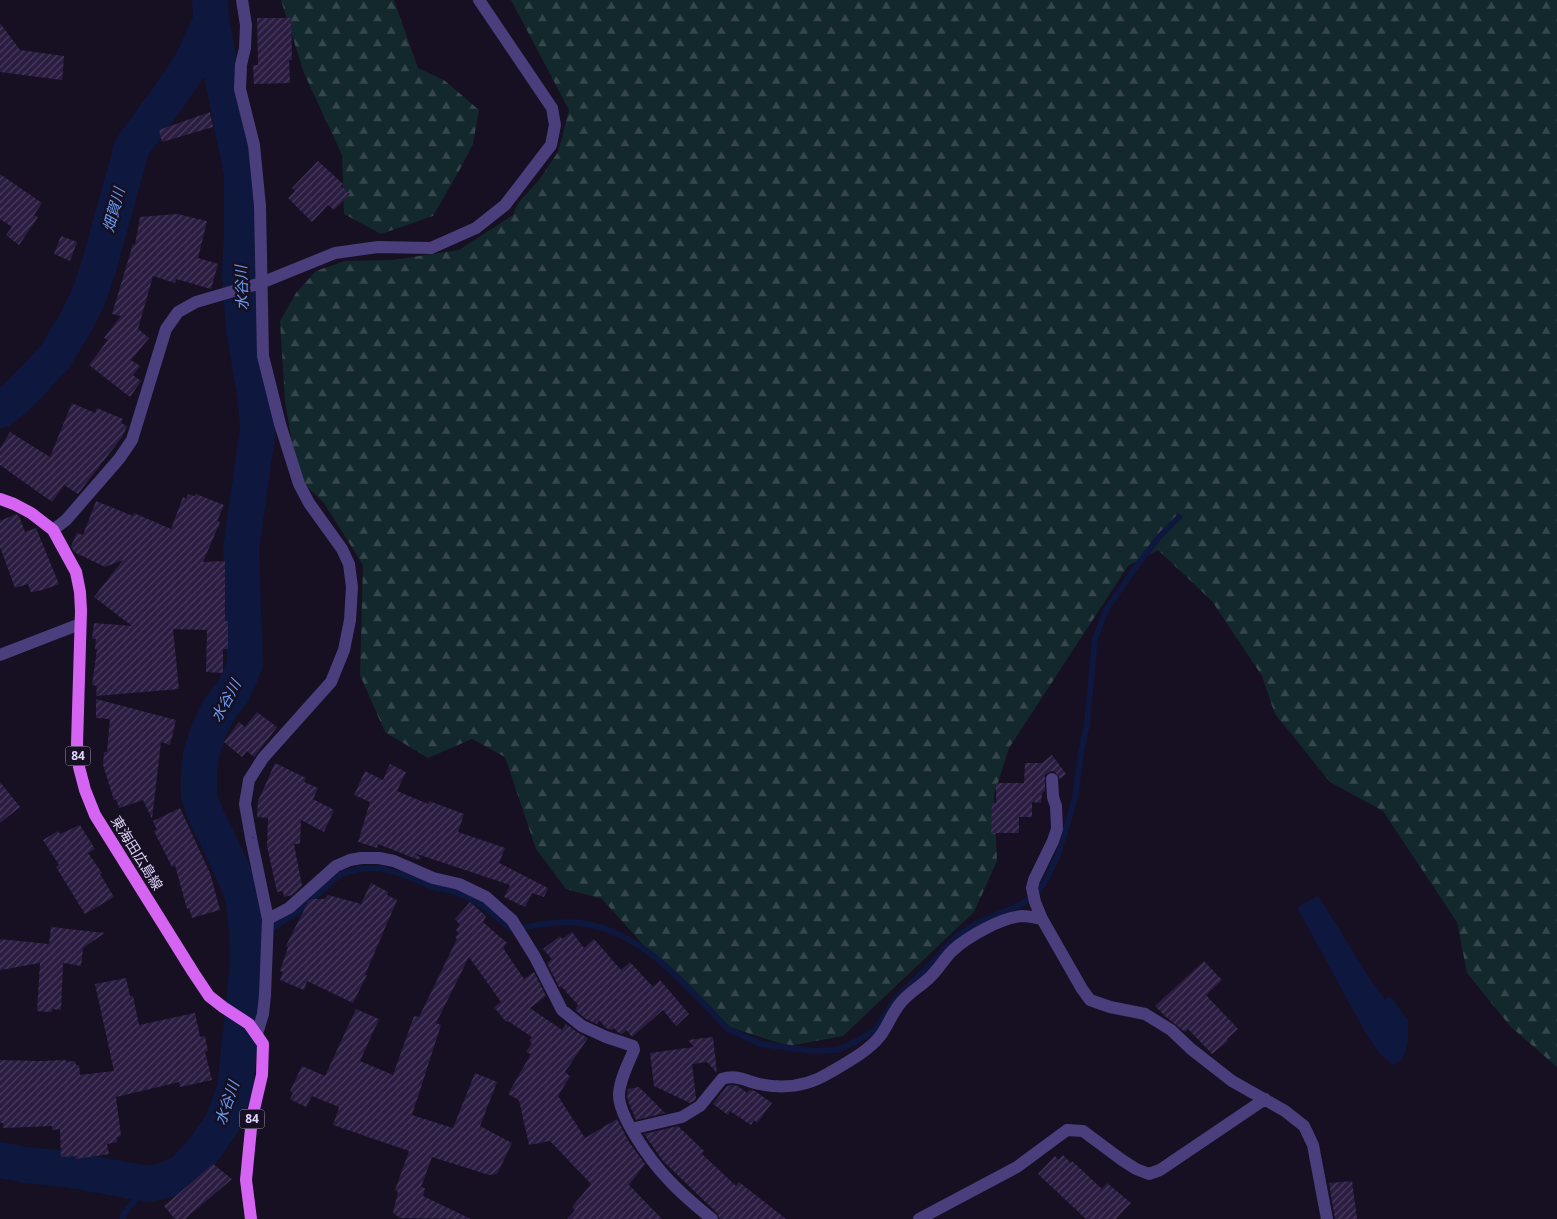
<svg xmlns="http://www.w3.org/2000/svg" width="1557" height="1219" viewBox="0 0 1557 1219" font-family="'Noto Sans','Noto Sans JP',sans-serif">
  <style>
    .forest { fill: url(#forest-firs) }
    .water { fill: #0e173d }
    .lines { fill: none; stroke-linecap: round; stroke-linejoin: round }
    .stream { stroke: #0e173d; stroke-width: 6 }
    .river { stroke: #0e173d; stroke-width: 36 }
    .building { fill: url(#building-hatch) }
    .minor { stroke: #4b3e7d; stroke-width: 12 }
    .major { stroke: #d664f3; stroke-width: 12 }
    .labels { text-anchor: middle; stroke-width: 5; stroke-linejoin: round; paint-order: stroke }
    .shield { fill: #161022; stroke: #a399bb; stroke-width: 1 }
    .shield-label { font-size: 12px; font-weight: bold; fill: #dfd4fc }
    .street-label { font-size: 14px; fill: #dfd4fc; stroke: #161022 }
    .water-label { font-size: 15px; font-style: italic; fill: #6a9df3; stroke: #161022 }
  </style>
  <defs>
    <pattern id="forest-firs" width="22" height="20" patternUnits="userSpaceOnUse" patternTransform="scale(1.25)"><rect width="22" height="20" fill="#13282c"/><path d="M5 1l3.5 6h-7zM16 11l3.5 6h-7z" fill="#35464c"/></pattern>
    <pattern id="building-hatch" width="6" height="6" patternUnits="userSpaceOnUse" patternTransform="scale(1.25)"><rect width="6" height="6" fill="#2b1d41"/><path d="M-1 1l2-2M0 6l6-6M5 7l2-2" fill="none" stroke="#493d5d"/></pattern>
  </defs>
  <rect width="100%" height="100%" fill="#161022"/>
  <path class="forest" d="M281,0h113l24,68 26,12 35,30 -6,34 -14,27 -26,45 -52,18 -37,-20 -2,-59 -38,-82z
    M511,0h1046v1067l-46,-40 -44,-54 -10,-51 -74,-111 -53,-29 -55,-68 -13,-38 -50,-75 -54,-51 -30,16 -119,182 -15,47 3,66 -23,51 -131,124 -55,10 -68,-22 -63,-64 -55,-61 -36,-10 -30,-40 -31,-92 -33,-18 -44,19 -43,-26 -25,-57 3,-110 -39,-62 -22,-21 -9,-33 -8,-48 -5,-80 16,-28 20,-22 29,-10 47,-1 67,-10 54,-35 5,-12 21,-23 19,-28 11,-42z"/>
  <path class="water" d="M1318,896c24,34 41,71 67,103l5,-3 18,24v22l-5,17 -10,6 -14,-12 -14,-21 -67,-123 1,-3z"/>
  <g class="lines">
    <path class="stream" d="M247,944l48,-30 46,-40 17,-5 23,-1 29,9 23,10 20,4 15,6 15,9 28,23c25,-3 52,-10 76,-5 59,11 101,64 141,105l33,15 53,7 23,-1 18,-8 21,-13 20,-31 27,-26 33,-35 21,-14 43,-18 18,-13 9,-14 11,-23 17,-57 6,-45 6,-29 8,-85 11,-29 29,-42 25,-32 19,-19
      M123,1219v-4l25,-31"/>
    <path class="river" d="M0,410l16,-12 39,-41 21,-35 12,-24 11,-32 33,-119 38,-52 21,-31 20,-43
      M0,1160l27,5 39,4 82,15 18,-4 17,-8 19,-20 20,-28 13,-36 13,-123 -1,-36 -4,-34 -26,-58 -10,-19 -8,-21v-21l2,-22 8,-24 11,-22 13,-16 12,-28 -4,-115 17,-120 -2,-29 -12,-71 -4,-53 2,-48v-54l-31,-153 -1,-21"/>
  </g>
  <path class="building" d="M257,18h34l1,42h-3l1,23 -36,1 -1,-19h5z
    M0,23l20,27 44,6 -2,24 -62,-8z
    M210,112l3,15 -51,15 -3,-12z
    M318,161l25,23 -2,2 9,8 -16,16 -6,-5 -16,17 -24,-24 7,-7 -3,-3z
    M0,174l42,29 -8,12 4,2 -19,28 -13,-10 6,-8 -12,-8z
    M177,214l30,7 -9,37 20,6 -7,25 -35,-10 -1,4 -22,-7 -15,53 11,9 -18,22 9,6 -7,9 8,6 -11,16 -41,-32 19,-25 -4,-2 17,-22 -9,-2 21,-70 2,1 5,-28z
    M61,236l16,6 -7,19 -16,-7z
    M72,403l23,10 2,-5 26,11 -2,4 6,3 -5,11 -44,57 -14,-9 -12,17 -52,-37v-16l10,-17 40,25z
    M188,494l7,2 1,-2 28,11 -7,16 3,1 -17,40 22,-1v60h3v28h-5v24l-17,-1 1,-42 -34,-1 6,60 -83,7 1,-10 -5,-1 5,-36h-2l1,-10h-4l2,-16 38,3 -38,-29 29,-37 -18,7 -31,-15 -3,-6 6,-13 6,2 13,-34 37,15 1,-3 37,16 12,-32 3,2z
    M16,514l3,2 6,16 11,-4 23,56 -16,6 -12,2 -3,-8 -13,4 -15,-41v-26z
    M96,699l80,21 -6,25 -9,-3 -9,77 -9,-19 -24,8 -3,-9 -2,1 -11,-35 1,-13h3l3,-33 -14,-1z
    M257,712l20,15 -23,30 -7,-6 -5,6 -18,-15 15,-20 6,5z
    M1052,755l14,19 -6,5 -5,-7 -4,-1 -6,4v16l-3,2 -1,10 -9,-1v15h-13v16h-28l1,-30h4v-20h28l1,-20h17z
    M275,763l31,15 -2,4 14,6 -5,11 21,11 -10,22 -23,-12 -1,24h-6l8,42 -10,9 -8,2 -1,-6 -6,1 -10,-46 1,-28 -11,-1 1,-16z
    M390,764l16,8 -9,19 31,13 1,-3 35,13 -6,18 47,16 -6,15 49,25 -4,9 -12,-4 -7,14 -21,-10 6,-12 -96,-32 7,5 -2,2 -41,-16 -1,4 -19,-6 12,-40 -16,-7 11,-24 18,9z
    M0,782l20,25 -20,16z
    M180,808l30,65 10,37 -28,8 -3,-10 -2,1 -12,-44 -3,2 -18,-36 3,-1 -4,-9z
    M80,825l15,24 -7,4 14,20 -2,1 14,23 -29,17 -29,-47 3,-2 -16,-25 15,-9 2,3z
    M371,883l17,9 -1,3 10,5 -32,75h2l-14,28 -46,-22 -3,9 -24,-10 3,-8 -3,-1 8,-24 -2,-1 22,-44 3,-3h14l3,-4 33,9z
    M470,902l16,14 -3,6 24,21 -4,5 21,31 10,-7 12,24 -16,12 32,22 4,-6 11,8 11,6 -23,34 5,4 -12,20 27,42 32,-19 12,23 16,22 -16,21 33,34h-95l8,-9 -3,-3 19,-23 -41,-43 -21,4 -10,-45 -11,-6 23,-40 -5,-2 6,-9 -3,-2 3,-4 -24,-16 -2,1 -12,-15 7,-5 -32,-45 -33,66 5,2 -29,90 41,13 22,-55 22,9 -17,44 32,17 -15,31 -8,1 -57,-18 -11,30 4,1 -2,8 48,23 -71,-1 -7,-5 5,-21 -3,-2 14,-39 -76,-26 6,-18 -27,-11 -6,11 -16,-8 3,-6 -3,-2 12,-25 23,10 31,-67 23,10 -19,42 33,14 21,-59 5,1 38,-78 -2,-2 4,-4 -3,-3 4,-5 -5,-6z
    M51,927l54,6 -22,15 -2,18 -18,-3 -2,47 -9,-1v3l-15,-1 3,-48 -40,7v-31l49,5z
    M572,932l12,16 10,-9 27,31 9,-8 23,25 7,-7 29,34 -13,12 -13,-16 -31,27 -6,-7 -4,4 -5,-2 -3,-4 -3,2 -5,-2 -7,-8 -2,4 -11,-5 -11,-9 3,-5 -17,-19 -2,1 -12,-24 5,-4 -9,-10 17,-13 2,3z
    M1204,961l18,19 -16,15 32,34 -11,10 1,2 -16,13 -24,-25 -3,3 -19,-15 -11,-11z
    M126,978l4,18h3l6,29 56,-12 5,24 5,-1 3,15 -3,1 7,28 -32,7 -1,-5 -63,15 5,39 -4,1v5l-10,2 2,10 -33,5v-3l-15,1 -1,-28 -8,1v-4l-49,2v-5h-3v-63l40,1 26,-1v2l9,-1 1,4h3l1,10 34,-4 -19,-87z
    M713,1037l4,36 -10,-11 -15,2 4,34 -1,2 -5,3 -36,-17 -4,-33 44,-6 -6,-7z
    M732,1085l6,1 9,7 2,-3 6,1 17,12 -15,20 -3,-3 -3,5 -21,-14 -2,4 -15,-11 14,-18z
    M639,1087l26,26 -29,7 -8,-19 -1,-7 1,-5z
    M678,1126l26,25 -2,3 34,32 3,-4 47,37h-66l-4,-7 -53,-51 -19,-27z
    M1063,1155l8,8 1,-2 30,28 5,-6 24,20 -15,16h-30l-48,-45 17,-18 3,4z
    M213,1164l19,15 -47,40h-10l-11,-13z
    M1352,1181l5,38h-22l-6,-36z"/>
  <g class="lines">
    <path class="minor" d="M242,0l4,25 -1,23 -4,17 -1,24 14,56 6,61 3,150 17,68 19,60 10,19 33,46 7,15 3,23 -2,33 -6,30 -13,32 -68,76 -14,22 -4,24 6,34 17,81 -3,76 -2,19 -6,20
      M53,530l13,-10 53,-61 13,-19 34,-111 12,-17 18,-10 65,-19 74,-30 43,-6 53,1 45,-20 29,-23 46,-60 4,-20 -3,-17 -73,-108
      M0,655l80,-31
      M1052,779l1,18 3,9 1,23 -4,12 -19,39 -2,8 3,14 7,17 40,70 8,11 20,7 35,7 26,16 20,19 41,32 53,30 19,15 9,19 14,74
      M268,919l21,-11 47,-42 14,-6 11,-2h18l15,3 39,17 26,6 27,13 26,23 23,37 27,53 20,16 24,11 27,9 1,4c-6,14 -14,29 -15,44 -1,22 32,67 47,83 14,16 30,29 46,42
      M631,1129l51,-12 18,-11 22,-27c14,-5 24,2 37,5 24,5 49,2 70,-11 17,-10 40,-22 52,-38 7,-10 11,-21 18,-30 8,-11 18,-16 28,-25 10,-8 16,-20 25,-29 15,-14 50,-34 71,-35 6,0 13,2 19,3
      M919,1219l98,-52 50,-37 16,1 39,29 14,9 13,5 11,-4 105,-71"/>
    <path class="major" d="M0,499l14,5 17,9 22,17 23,42 4,20 1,19 -4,133 2,23 6,23 10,25 98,157 16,24 14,11 26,17 14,20 -1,31 -10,43 -6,62 5,39"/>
  </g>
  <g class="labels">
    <g class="shield">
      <rect x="65.5" y="746.5" width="25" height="19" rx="4"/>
      <rect x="239.5" y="1109.5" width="25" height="19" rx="4"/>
    </g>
    <g class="shield-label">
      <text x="78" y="760">84</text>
      <text x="252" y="1123">84</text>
    </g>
    <g class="street-label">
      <text transform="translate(137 853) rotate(58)" y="5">東海田広島線</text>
    </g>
    <g class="water-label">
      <text transform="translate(114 210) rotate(-75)" y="5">畑賀川</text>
      <text transform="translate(242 288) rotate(-92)" y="5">水谷川</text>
      <text transform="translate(226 701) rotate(-61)" y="5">水谷川</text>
      <text transform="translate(227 1103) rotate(-71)" y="5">水谷川</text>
    </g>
  </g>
</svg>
